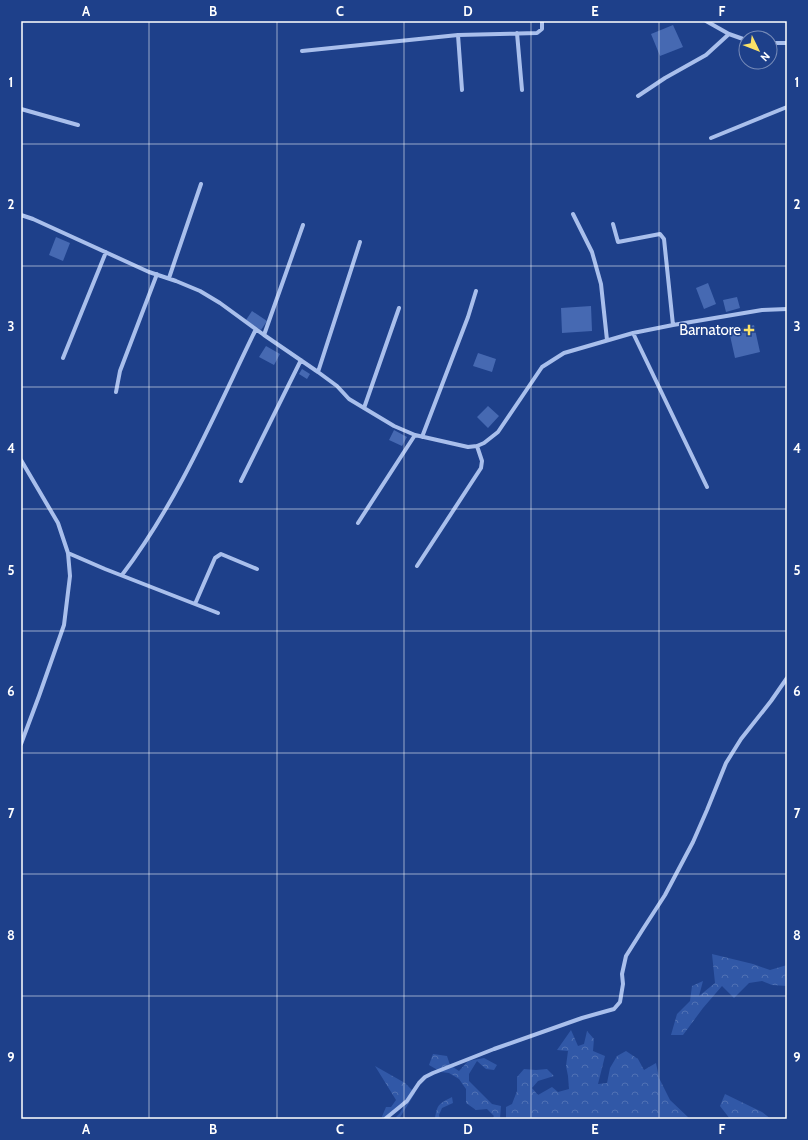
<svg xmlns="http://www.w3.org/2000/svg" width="808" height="1140" viewBox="0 0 808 1140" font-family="Cabin,sans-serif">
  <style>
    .forest { fill: url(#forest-crowns) }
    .building { fill: #4669b2 }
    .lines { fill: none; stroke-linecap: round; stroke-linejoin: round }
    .street { stroke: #a9bfec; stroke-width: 4 }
    .grid { fill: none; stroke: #fff; stroke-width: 1; stroke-opacity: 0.55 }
    .poi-dot { fill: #fbe267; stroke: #1e408a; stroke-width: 1.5 }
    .labels { text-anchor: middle; stroke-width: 3; stroke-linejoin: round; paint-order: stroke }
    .poi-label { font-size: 15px; fill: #fff; stroke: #1e408a; text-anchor: end }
    .neatline { fill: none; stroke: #fff; stroke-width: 1.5 }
    .grid-label { font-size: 13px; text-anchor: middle; font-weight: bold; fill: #fff }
  </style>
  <defs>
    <pattern id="forest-crowns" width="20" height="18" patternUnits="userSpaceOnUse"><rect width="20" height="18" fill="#3158a7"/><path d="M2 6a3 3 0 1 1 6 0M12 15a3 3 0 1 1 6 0" fill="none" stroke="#5071b4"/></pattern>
  </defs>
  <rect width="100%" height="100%" fill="#1e408a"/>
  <path class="forest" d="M712,954l41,10 17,6 17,-5v21l-15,-1 -10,-4 -13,2 -15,15 -12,-12 -19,22 -20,27h-12l6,-21 13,-13 2,-15 11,-5 -4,15 16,-13z
    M571,1030l7,16 6,-2 3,-13 7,8 -1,12 12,5 -7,28 9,-1 3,-15 7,-12 9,-5 12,8 6,11 12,-7 3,15 11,22 20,19h-184v-12l6,-3 5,-13v-14l7,-8 12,1 11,-1 7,7 -16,5 -6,7 6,7 14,-8 6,5 11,-3 -1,-13 -2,-10 2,-15 -11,-1z
    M433,1054l14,2 3,9 9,6 9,-10 16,-3 13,7 -3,5 -8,-1 -9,-8 -8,13v7l23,23 9,2 -1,13h-8l2,-3 -7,-7 -11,1 -10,-7v-14l-7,-10 -10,-6 -8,-1 -12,-7z
    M375,1066l30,17 10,10 -16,26h-5l6,-6 5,-9 -13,9 -11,6 5,-12h5l5,-7z
    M725,1094l37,18 9,7h-41l-10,-13z
    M452,1097l1,6 -11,5 -3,7 1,4h-5c2,-15 4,-15 17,-22z"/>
  <path class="building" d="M673,25l10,22 -23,9 -9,-22z
    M56,237l14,6 -7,18 -14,-6z
    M708,283l8,21 -12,5 -8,-21z
    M737,297l3,11 -14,4 -3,-12z
    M591,306l1,25 -30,2 -1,-25z
    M252,311l15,10 -6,9 -15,-10z
    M754,325l6,27 -25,6 -6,-27z
    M266,346l14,8 -6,11 -15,-8z
    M478,353l18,6 -4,13 -19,-6z
    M302,369l8,5 -3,5 -8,-5z
    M488,406l11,10 -11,12 -11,-11z
    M394,430l13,7 -5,9 -13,-6z"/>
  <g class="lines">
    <path class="street" d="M706,21l23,13 17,6
      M517,33l5,57
      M458,35l4,55
      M770,43h17
      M302,51l156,-16 79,-2 5,-4v-8
      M638,96l27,-18 41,-23 23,-21
      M21,109l57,16
      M711,138l76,-31
      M573,214l19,38 9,32 6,56
      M21,215l12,4 116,53 27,9 24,10 20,12 44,32 54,37 19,14 12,13 45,27 21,9 53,12 9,-1 7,-3 14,-11 44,-65 22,-14 69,-20 40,-8 89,-15 25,-1
      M613,224l5,18 42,-8 4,5 9,86
      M169,278l32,-94
      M633,333l74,154
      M264,335l39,-110
      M63,358l43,-106
      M318,372l42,-130
      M116,392l4,-21 37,-97
      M364,408l35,-100
      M422,437l46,-120 8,-26
      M21,460l37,63 10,30 2,23 -6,49 -25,71 -18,48
      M241,481l60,-121
      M358,523l57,-88
      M68,553l37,16 113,44
      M417,566l64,-98 1,-7 -5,-15
      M122,575c57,-75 93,-162 134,-246
      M195,604l20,-46 6,-4 36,15
      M385,1119l22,-18 12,-18 6,-6 8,-4 61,-24 88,-31 32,-9 6,-7 3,-18 -1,-10 4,-18 17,-27 22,-34 28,-53 14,-32 19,-47 15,-24 30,-38 16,-23"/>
  </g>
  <path class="grid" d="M149,21v1098M277,21v1098M404,21v1098M531,21v1098M659,21v1098M21,144h766M21,266h766M21,387h766M21,509h766M21,631h766M21,753h766M21,874h766M21,996h766"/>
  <path class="poi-dot" d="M747 324h4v4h4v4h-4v4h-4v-4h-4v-4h4z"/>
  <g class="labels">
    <g class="poi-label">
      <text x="741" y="335">Barnatore</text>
    </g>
  </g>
  <rect width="808" height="1140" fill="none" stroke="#1e408a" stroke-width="44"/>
  <g transform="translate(758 50) rotate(133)"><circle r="19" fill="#1e408a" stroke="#788cb9"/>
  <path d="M0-3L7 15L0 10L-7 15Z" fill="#fbe267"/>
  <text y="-6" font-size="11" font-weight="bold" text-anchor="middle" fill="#ffffff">N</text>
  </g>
  <rect x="22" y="22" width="764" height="1096" class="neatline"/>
  <g class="grid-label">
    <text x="86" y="16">A</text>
    <text x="213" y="16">B</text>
    <text x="340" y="16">C</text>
    <text x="468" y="16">D</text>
    <text x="595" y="16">E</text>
    <text x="722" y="16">F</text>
    <text x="11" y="87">1</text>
    <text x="797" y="87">1</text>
    <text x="11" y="209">2</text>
    <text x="797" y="209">2</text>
    <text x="11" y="331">3</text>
    <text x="797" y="331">3</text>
    <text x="11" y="453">4</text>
    <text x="797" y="453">4</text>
    <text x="11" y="575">5</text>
    <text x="797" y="575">5</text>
    <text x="11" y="696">6</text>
    <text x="797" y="696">6</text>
    <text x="11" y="818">7</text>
    <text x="797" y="818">7</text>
    <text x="11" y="940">8</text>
    <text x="797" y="940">8</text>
    <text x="11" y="1062">9</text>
    <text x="797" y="1062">9</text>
    <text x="86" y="1134">A</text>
    <text x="213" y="1134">B</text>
    <text x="340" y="1134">C</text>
    <text x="468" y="1134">D</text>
    <text x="595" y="1134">E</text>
    <text x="722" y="1134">F</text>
  </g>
</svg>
